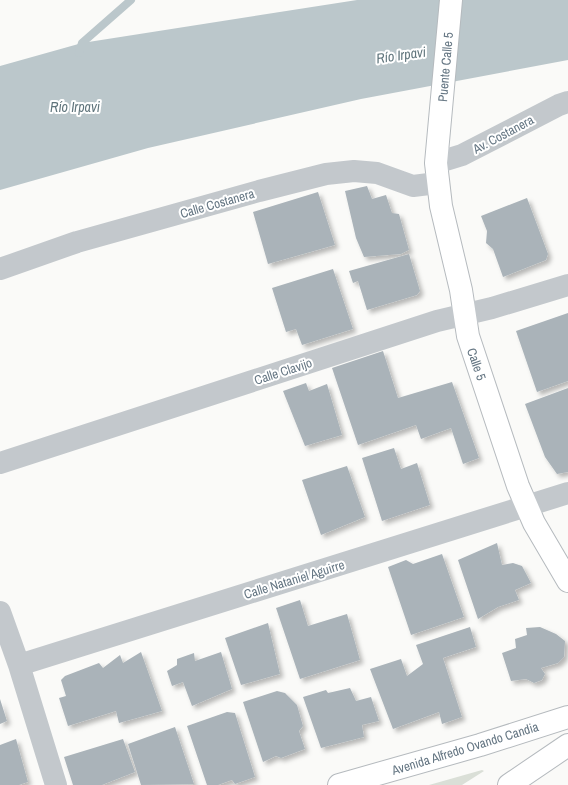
<svg xmlns="http://www.w3.org/2000/svg" width="568" height="785" viewBox="0 0 568 785" font-family="'Archivo Narrow',sans-serif">
  <style>
    .green { fill: #dadfd7 }
    .water { fill: #bbc7cb }
    .lines { fill: none; stroke-linecap: round; stroke-linejoin: round }
    .stream { stroke: #bbc7cb; stroke-width: 8 }
    .building { fill: #aab3b9; filter: url(#shadow) }
    .major-casing { stroke: #b5babe; stroke-width: 24 }
    .minor { stroke: #c3c8cc; stroke-width: 22 }
    .major { stroke: #fff; stroke-width: 22 }
    .labels { text-anchor: middle; stroke-width: 4; stroke-linejoin: round; paint-order: stroke }
    .street-label { font-size: 13px; fill: #657683; stroke: #fff }
    .water-label { font-size: 14px; font-style: italic; fill: #60757c; stroke: #fff }
  </style>
  <defs>
    <filter id="shadow"><feDropShadow dx="3.5" dy="3.5" stdDeviation="2" flood-color="#0004"/></filter>
  </defs>
  <rect width="100%" height="100%" fill="#fafaf8"/>
  <path class="green" d="M482,770l2,1 -22,14h-33z"/>
  <path class="water" d="M357,0h211v60l-207,39 -213,49 -148,42v-124l82,-23z"/>
  <g class="lines">
    <path class="stream" d="M79,53l3,-10 49,-43"/>
  </g>
  <path class="building" d="M367,186l5,13 14,-4 6,18 7,1 10,36 -8,4 -37,3 -8,-19 -11,-47z
    M318,192l17,53 -67,19 -15,-52z
    M527,198l21,56 -2,6 -43,17 -10,-28 -7,-6 1,-12 -6,-15z
    M409,254l11,37 -3,4 -50,15 -9,-29 -5,2 -4,-12z
    M333,269l20,60 -51,16 -6,-16 -10,3 -14,-44z
    M568,313v68l-31,11 -21,-61z
    M383,351l15,47 54,-16 27,76 -16,6 -12,-36 -30,11 -5,-14 -58,20 -26,-77z
    M306,383l3,8 18,-7 15,51 -37,11 -22,-55z
    M568,388v84l-11,2 -12,-17 -20,-53z
    M394,448l7,21 16,-6 13,42 -48,16 -20,-63z
    M347,466l18,51 -44,18 -19,-55z
    M497,543l5,22 11,-2 9,3 9,17 -16,7 4,10 -21,7 -20,12 -20,-59z
    M442,554l22,63 -53,18 -23,-68 18,-7 7,4z
    M300,600l8,26 39,-12 13,46 -60,19 -24,-71z
    M268,623l12,51 -39,11 -16,-47z
    M470,627l6,20 -33,11 19,59 -20,7 -3,-12 -46,17 -23,-60 31,-10 6,17 16,-12 -7,-19z
    M540,627l16,7 9,7 -1,16 -6,6 -17,5 4,6 -3,6 -8,3 -8,-4 -15,2 -9,-28 14,-5 -1,-9 12,-4 -1,-7z
    M141,652l21,59 -43,12 -3,-12 -48,15 -9,-28 7,-2 -5,-16 4,-4 34,-13 4,5 17,-13 3,8z
    M221,652l11,37 -40,17 -9,-24 -11,4 -5,-15 10,-6v-6l17,-6 1,8z
    M350,688l6,13 15,-4 8,24 -17,4 2,12 -43,11 -18,-51 23,-7 2,3z
    M277,691l8,2 12,12 6,21 -4,5 6,18 -24,9 -5,-2 -13,6 -20,-60z
    M0,699l7,22 -7,3z
    M227,712l8,1 20,64 -20,7 -3,-4 -14,5h-11l-20,-59z
    M175,727l19,57 -53,1 -13,-41z
    M16,739l12,43 -9,3h-19v-40z
    M123,739l12,33 -33,13h-29l-9,-28z"/>
  <g class="lines">
    <g class="major-casing">
      <path id="major" d="M451,0l-15,163 5,43 20,84 7,46 50,150 16,37 34,58
        M339,785l141,-40 88,-28
        M509,785l59,-40"/>
    </g>
    <path class="minor" d="M436,163l26,-8 97,-50 9,-3
      M0,269l77,-27 182,-51 67,-17 28,-3 23,2 36,13 24,-3
      M0,463l437,-142 55,-13 76,-23
      M0,612l19,53 37,120
      M19,665l549,-172"/>
    <use href="#major" class="major"/>
  </g>
  <g class="labels">
    <g class="street-label">
      <text transform="translate(445 67) rotate(-85)" y="5">Puente Calle 5</text>
      <text transform="translate(503 134) rotate(-28)" y="5">Av. Costanera</text>
      <text transform="translate(217 203) rotate(-16)" y="5">Calle Costanera</text>
      <text transform="translate(477 364) rotate(71)" y="5">Calle 5</text>
      <text transform="translate(283 371) rotate(-18)" y="5">Calle Clavijo</text>
      <text transform="translate(294 579) rotate(-17)" y="5">Calle Nataniel Aguirre</text>
      <text transform="translate(465 748) rotate(-17)" y="5">Avenida Alfredo Ovando Candia</text>
    </g>
    <g class="water-label">
      <text transform="translate(401 55) rotate(-8)" y="5">Río Irpavi</text>
      <text x="75" y="112">Río Irpavi</text>
    </g>
  </g>
</svg>
